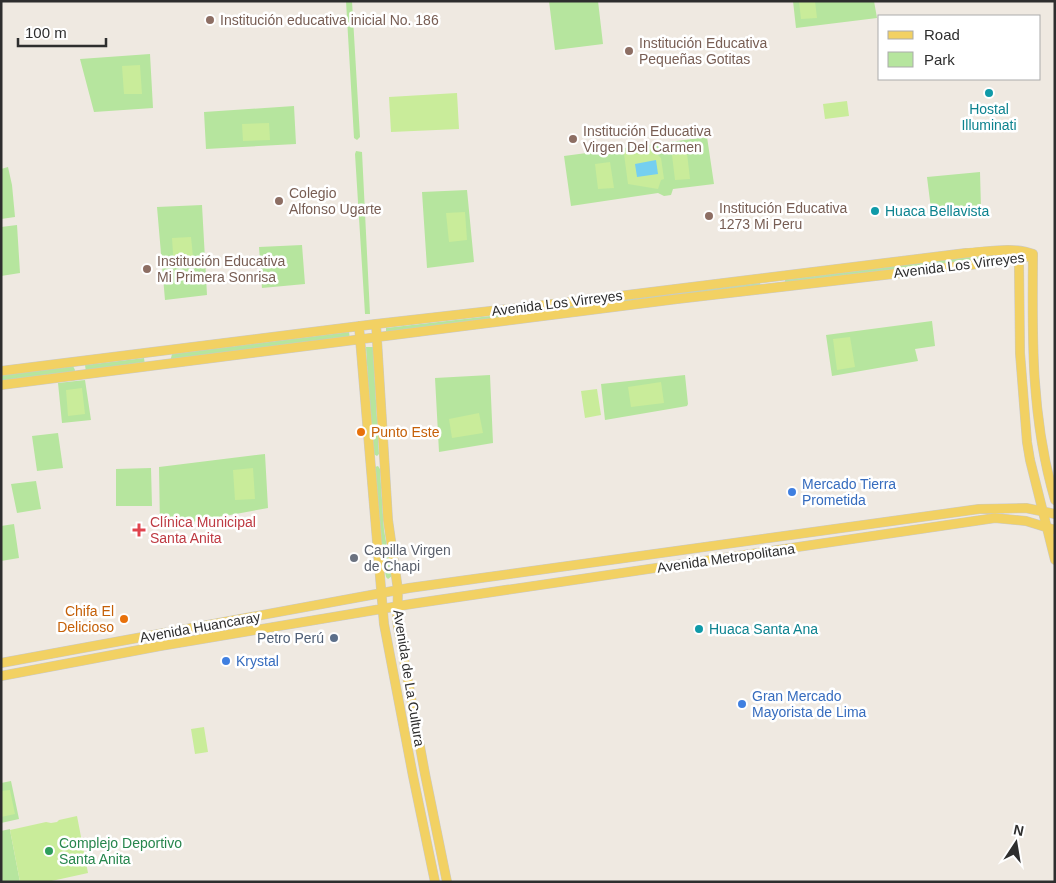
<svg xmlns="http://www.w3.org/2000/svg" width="1056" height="883" viewBox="0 0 1056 883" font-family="Arial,sans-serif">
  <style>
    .green { fill: #b6e59e }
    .pitch { fill: #c9ec9a }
    .water { fill: #75cff0 }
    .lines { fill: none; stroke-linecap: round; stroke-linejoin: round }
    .major-casing { stroke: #c9c9c9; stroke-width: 10 }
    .major { stroke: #f2d163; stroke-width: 9 }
    .education-dot { fill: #8d6e63; stroke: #fff; stroke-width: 2 }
    .culture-dot { fill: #0f9aa8; stroke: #fff; stroke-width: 2 }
    .food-dot { fill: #e8710a; stroke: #fff; stroke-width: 2 }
    .shop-dot { fill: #3f7fe0; stroke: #fff; stroke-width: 2 }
    .health-dot { fill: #e0444e; stroke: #fff; stroke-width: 2 }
    .worship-dot { fill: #6b7280; stroke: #fff; stroke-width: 2 }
    .service-dot { fill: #5c6f8a; stroke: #fff; stroke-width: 2 }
    .leisure-dot { fill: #2e9e5b; stroke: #fff; stroke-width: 2 }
    .labels { text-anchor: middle; stroke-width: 5; stroke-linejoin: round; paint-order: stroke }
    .education-label { font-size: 14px; fill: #785e54; stroke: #fff; text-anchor: start }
    .culture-label { font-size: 14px; fill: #0d838f; stroke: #fff; text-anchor: start }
    .street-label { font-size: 14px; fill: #2e2e2e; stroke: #fff }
    .food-label { font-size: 14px; fill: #c56008; stroke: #fff; text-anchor: start }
    .shop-label { font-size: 14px; fill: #366cbe; stroke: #fff; text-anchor: start }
    .health-label { font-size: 14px; fill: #be3a42; stroke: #fff; text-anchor: start }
    .worship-label { font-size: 14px; fill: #5b616d; stroke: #fff; text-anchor: start }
    .service-label { font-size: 14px; fill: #4e5e75; stroke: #fff; text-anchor: end }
    .leisure-label { font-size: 14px; fill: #27864d; stroke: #fff; text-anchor: start }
  </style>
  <rect width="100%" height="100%" fill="#efe9e1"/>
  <path class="green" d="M346,1h6l8,136 -3,3 -3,-2z
    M549,1h49l5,43 -48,6z
    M793,1h81l3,17 -81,10z
    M150,54l3,54 -59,4 -14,-53z
    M294,106l2,38 -90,5 -2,-37z
    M707,137l7,47 -41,5 -2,6 -7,1 -6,-3 -87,13 -7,-50z
    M356,151l6,1 8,162h-5l-10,-160z
    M8,167l4,18 3,32 -14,2v-50z
    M980,172l1,37 -49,8 -5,-40z
    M467,190l7,72 -47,6 -5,-76z
    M202,205l5,90 -42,5 -8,-93z
    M17,225l3,48 -19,3v-49z
    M302,245l3,39 -43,4 -3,-41z
    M994,253l1,6 -210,26v-5z
    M760,283l1,5 -213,26 -1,-6z
    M526,312v5l-140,17v-6z
    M932,321l3,25 -20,3 3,12 -86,15 -6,-41z
    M349,332l1,7 -180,23 2,-8z
    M366,347h7l6,107 -2,2 -5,-3z
    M144,358l1,7 -59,7 -1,-7z
    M73,366l2,4 -1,4 -73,9v-8z
    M490,375l3,68 -54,9 -4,-74z
    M685,375l3,29 -1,2 -82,14 -4,-36z
    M85,380l6,40 -29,3 -4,-40z
    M58,433l5,35 -26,3 -5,-35z
    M265,454l3,54 -108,20 -1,-61z
    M378,466l2,3 4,61 8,46 -4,3 -2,-2 -8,-42 -3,-68z
    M151,468l1,38h-36v-37z
    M36,481l5,28 -24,4 -6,-29z
    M14,524l5,34 -18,3v-35z
    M11,781l8,38 -18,4v-40z
    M10,829v1l10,52h-19v-51z"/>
  <path class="pitch" d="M799,1h16l2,17 -16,1z
    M140,65l2,29h-18l-2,-28z
    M457,93l2,36 -68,3 -2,-35z
    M847,101l2,15 -24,3 -2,-15z
    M269,123l1,17 -27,1 -1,-17z
    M651,148l10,10 3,21 -3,1 -3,9 -30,-5 -4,-30 2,-4z
    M687,153l3,26 -15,1 -3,-25z
    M610,162l4,26 -16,1 -3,-25z
    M465,212l2,28 -18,2 -3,-29z
    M191,237l3,30 -20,1 -2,-30z
    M850,337l5,30 -18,3 -4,-31z
    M661,382l3,21 -33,4 -3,-20z
    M82,388l3,26 -17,2 -2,-26z
    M597,389l4,26 -16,3 -4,-27z
    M479,413l4,20 -31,5 -3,-19z
    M253,468l2,31 -20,1 -2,-30z
    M204,727l4,25 -13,2 -4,-25z
    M10,790l5,24 -14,3v-26z
    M77,816l11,57 -41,9h-27l-10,-52 36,-8 5,1 6,-1 2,-2z"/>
  <path class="water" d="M656,160l2,14 -21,3 -2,-13z"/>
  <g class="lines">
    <g class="major-casing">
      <path id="major" d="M1033,254c-1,84 -2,165 22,246
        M1015,255l4,10 1,88 7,89 3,18 25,100
        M376,324l12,196 10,70 -1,31 28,153 22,108
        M359,326l25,298 29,152 22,106
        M1,371l375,-47 203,-23 387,-48c21,-1 47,-7 67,1
        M1,385l676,-86 327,-38 22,-4 7,-3
        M1,663l408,-75 570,-79 47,-1 29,6
        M1,676l159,-30 251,-42 584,-86 31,3 29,9"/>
    </g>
    <use href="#major" class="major"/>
  </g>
  <g class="education-dot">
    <circle cx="210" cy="20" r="5"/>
    <circle cx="629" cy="51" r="5"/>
    <circle cx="573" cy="139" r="5"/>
    <circle cx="279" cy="201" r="5"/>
    <circle cx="709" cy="216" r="5"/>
    <circle cx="147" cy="269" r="5"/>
  </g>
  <g class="culture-dot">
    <circle cx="989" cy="93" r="5"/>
    <circle cx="875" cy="211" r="5"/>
    <circle cx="699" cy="629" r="5"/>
  </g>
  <g class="food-dot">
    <circle cx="361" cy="432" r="5"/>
    <circle cx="124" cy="619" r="5"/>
  </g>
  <g class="shop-dot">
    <circle cx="792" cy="492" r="5"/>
    <circle cx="226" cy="661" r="5"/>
    <circle cx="742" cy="704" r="5"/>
  </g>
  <path class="health-dot" d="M136.5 522.5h5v5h5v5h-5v5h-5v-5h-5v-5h5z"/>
  <circle class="worship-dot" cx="354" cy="558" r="5"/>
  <circle class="service-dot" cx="334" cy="638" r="5"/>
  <circle class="leisure-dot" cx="49" cy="851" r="5"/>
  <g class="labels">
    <g class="education-label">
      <text x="220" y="25">Institución educativa inicial No. 186</text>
      <text x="639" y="48">Institución Educativa<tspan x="639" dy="16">Pequeñas Gotitas</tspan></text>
      <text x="583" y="136">Institución Educativa<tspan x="583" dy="16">Virgen Del Carmen</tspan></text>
      <text x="289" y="198">Colegio<tspan x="289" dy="16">Alfonso Ugarte</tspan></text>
      <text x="719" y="213">Institución Educativa<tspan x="719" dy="16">1273 Mi Peru</tspan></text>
      <text x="157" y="266">Institución Educativa<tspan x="157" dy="16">Mi Primera Sonrisa</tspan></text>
    </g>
    <g class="culture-label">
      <text x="989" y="114" text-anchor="middle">Hostal<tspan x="989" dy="16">Illuminati</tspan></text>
      <text x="885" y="216">Huaca Bellavista</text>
      <text x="709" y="634">Huaca Santa Ana</text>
    </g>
    <g class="street-label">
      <text transform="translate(959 265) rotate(-7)" y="5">Avenida Los Virreyes</text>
      <text transform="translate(557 303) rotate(-7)" y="5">Avenida Los Virreyes</text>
      <text transform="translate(726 558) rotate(-8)" y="5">Avenida Metropolitana</text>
      <text transform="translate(200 627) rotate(-10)" y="5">Avenida Huancaray</text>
      <text transform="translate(409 678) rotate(81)" y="5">Avenida de La Cultura</text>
    </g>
    <g class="food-label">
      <text x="371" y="437">Punto Este</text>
      <text x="114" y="616" text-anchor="end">Chifa El<tspan x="114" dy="16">Delicioso</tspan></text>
    </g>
    <g class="shop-label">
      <text x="802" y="489">Mercado Tierra<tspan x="802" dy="16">Prometida</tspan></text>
      <text x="236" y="666">Krystal</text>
      <text x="752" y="701">Gran Mercado<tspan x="752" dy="16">Mayorista de Lima</tspan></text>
    </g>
    <g class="health-label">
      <text x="150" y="527">Clínica Municipal<tspan x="150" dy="16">Santa Anita</tspan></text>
    </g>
    <g class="worship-label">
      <text x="364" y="555">Capilla Virgen<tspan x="364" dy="16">de Chapi</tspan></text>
    </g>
    <g class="service-label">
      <text x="324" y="643">Petro Perú</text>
    </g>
    <g class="leisure-label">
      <text x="59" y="848">Complejo Deportivo<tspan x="59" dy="16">Santa Anita</tspan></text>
    </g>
  </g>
  <rect width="1056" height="883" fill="none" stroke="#2e2e2e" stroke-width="5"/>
  <rect x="878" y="15" width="162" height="65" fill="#ffffff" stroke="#ababab"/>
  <rect x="888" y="31" width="25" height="8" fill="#f2d163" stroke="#ababab"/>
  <text x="924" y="40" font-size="15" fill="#2e2e2e">Road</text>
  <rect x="888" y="52" width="25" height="15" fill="#b6e59e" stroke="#ababab"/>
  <text x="924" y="65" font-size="15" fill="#2e2e2e">Park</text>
  <g transform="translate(1016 843) rotate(12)" stroke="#ffffff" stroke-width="4" paint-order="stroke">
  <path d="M0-4L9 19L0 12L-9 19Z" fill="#2e2e2e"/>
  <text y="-8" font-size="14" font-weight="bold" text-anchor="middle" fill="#2e2e2e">N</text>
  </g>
  <path d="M18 38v8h88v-8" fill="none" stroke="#2e2e2e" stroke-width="2.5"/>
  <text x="25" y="38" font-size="15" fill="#2e2e2e" stroke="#ffffff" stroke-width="4" paint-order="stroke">100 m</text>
</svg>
